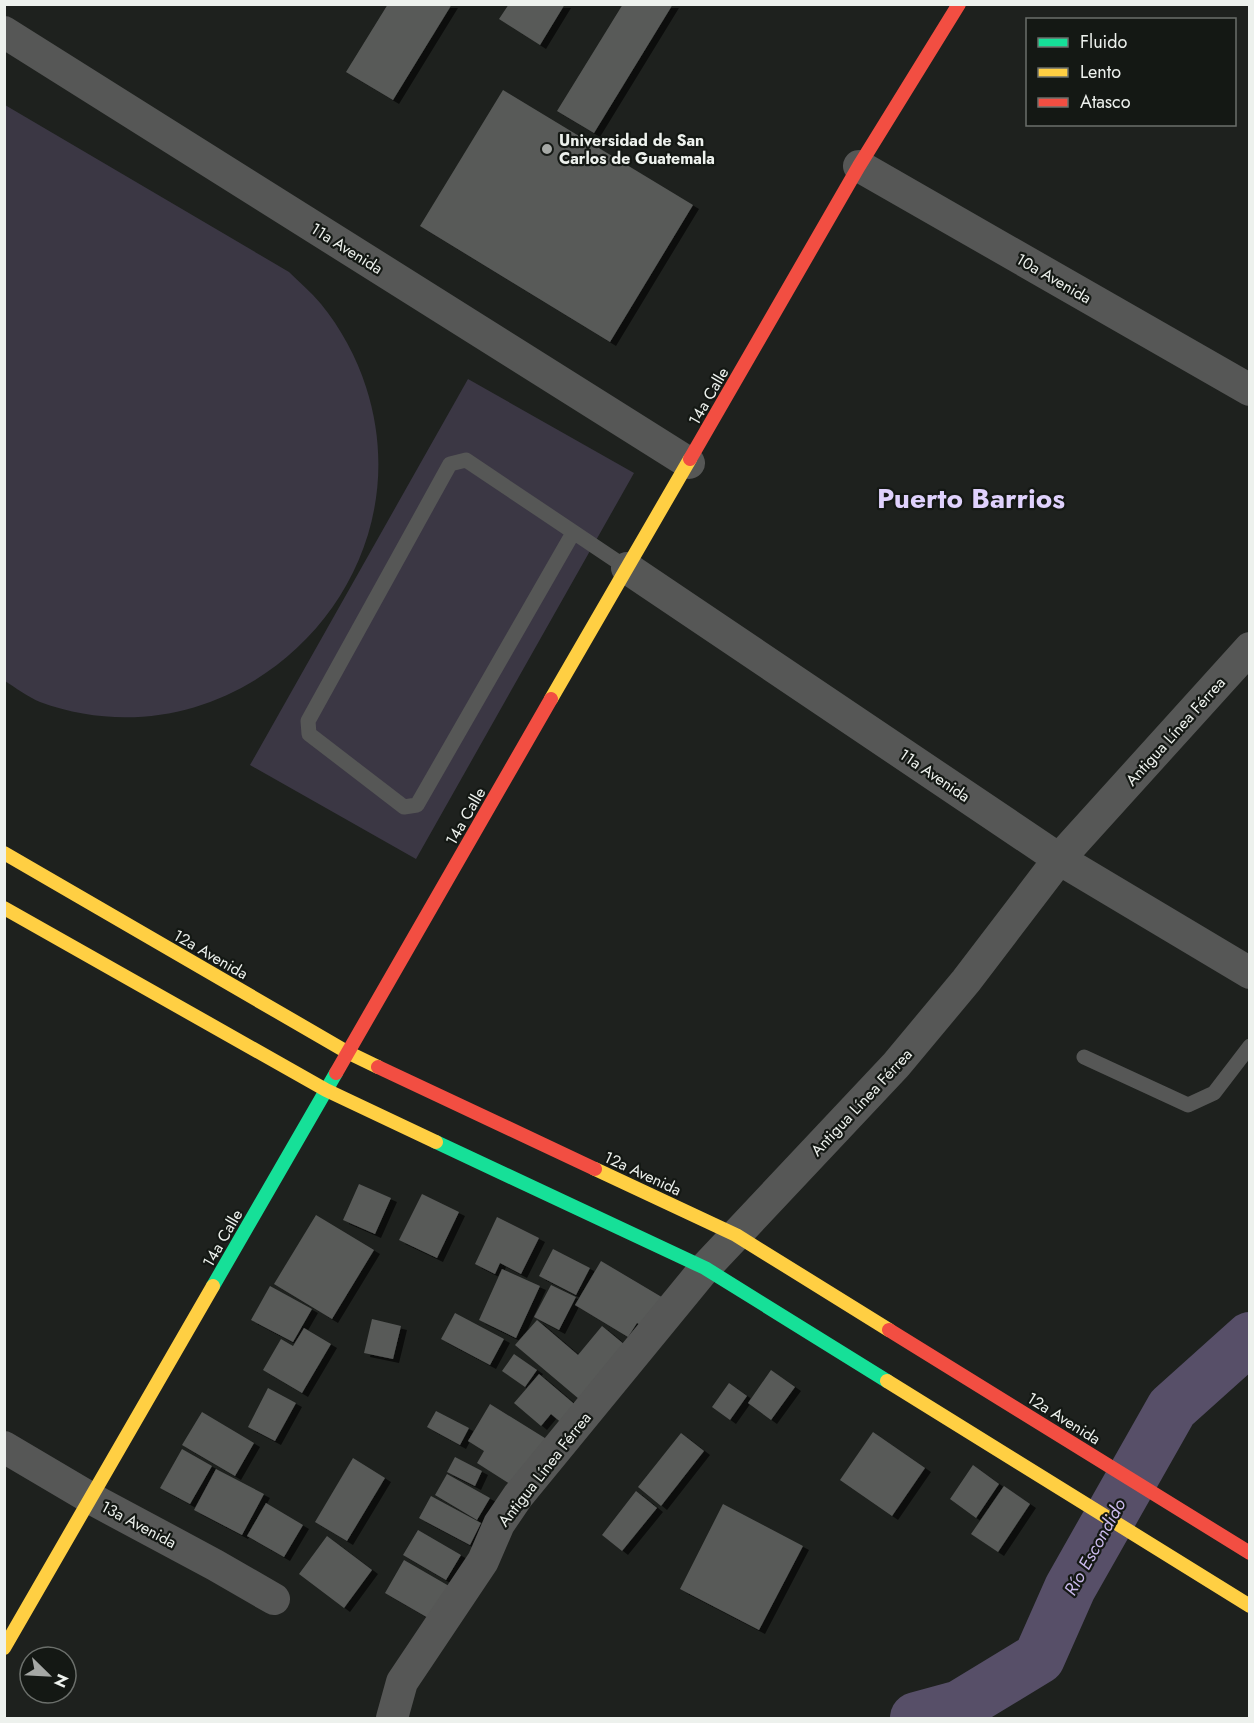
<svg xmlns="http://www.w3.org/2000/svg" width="1254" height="1723" viewBox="0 0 1254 1723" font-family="Jost,sans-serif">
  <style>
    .green { fill: #3b3744 }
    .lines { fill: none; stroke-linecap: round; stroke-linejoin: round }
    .river { stroke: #574f68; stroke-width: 52 }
    .building { fill: #585a58; filter: url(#shadow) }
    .lane { stroke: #565756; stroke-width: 15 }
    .street { stroke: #565756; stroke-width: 32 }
    .fast { stroke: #16e098; stroke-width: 14 }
    .slow { stroke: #ffcf43; stroke-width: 14 }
    .jam { stroke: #f24e42; stroke-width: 14 }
    .poi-dot { fill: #a5a8a5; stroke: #141814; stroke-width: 2 }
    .labels { text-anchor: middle; stroke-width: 4.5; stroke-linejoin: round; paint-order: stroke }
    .poi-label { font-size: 16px; font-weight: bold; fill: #edf1ed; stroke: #141814; text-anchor: start }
    .street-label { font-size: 16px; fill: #edf1ed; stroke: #141814 }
    .water-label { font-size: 18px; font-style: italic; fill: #cab9ec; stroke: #141814 }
    .town-label { font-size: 28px; font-weight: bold; fill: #dfd1fc; stroke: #141814 }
  </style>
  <defs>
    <filter id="shadow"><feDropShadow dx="6" dy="4" stdDeviation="0" flood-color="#0009"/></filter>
  </defs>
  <rect width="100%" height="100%" fill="#1e211e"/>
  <path class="green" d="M5,105l284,167c10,10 22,20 32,32 19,23 36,54 45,83 64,197 -131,386 -326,315 -12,-5 -24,-14 -35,-21z
    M468,379l166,94 -218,386 -166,-94z"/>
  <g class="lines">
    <path class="river" d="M916,1718l44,-12 79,-48 31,-70 102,-180 78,-70"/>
  </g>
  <path class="building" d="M388,4h64l-59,96 -47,-28z
    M509,4h56l-25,41 -41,-26z
    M623,4h50l-79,129 -37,-22z
    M503,90l190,115 -83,137 -190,-116z
    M359,1184l32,14 -16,36 -32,-14z
    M422,1194l37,18 -22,46 -38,-18z
    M316,1215l58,35 -42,69 -58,-35z
    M497,1217l42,21 -18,36 -21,-11 -5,11 -20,-10z
    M553,1249l37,19 -14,27 -37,-19z
    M601,1261l64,38 -17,30 -11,-6 -9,14 -53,-32z
    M502,1269l38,17 -24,52 -37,-18z
    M551,1285l25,12 -17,33 -25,-13z
    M270,1286l42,23 -19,33 -42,-22z
    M455,1313l49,26 -14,26 -49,-26z
    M372,1319l29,7 -8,33 -29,-6z
    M537,1320l41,35 24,-29 23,19 -46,54 -64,-54z
    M304,1328l27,16 -29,49 -39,-23 18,-31 12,7z
    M514,1354l23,16 -12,17 -23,-16z
    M771,1370l24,17 -24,33 -23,-17z
    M539,1374l40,34 -15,17 -13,-11 -10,12 -27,-23z
    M729,1383l18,13 -17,24 -18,-13z
    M268,1388l28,15 -21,38 -27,-14z
    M490,1404l58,36 -30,49 -41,-26 7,-12 -16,-10z
    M436,1411l33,17 -9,17 -33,-18z
    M202,1412l52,31 -19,33 -53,-31z
    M873,1432l52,36 -33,48 -52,-36z
    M681,1433l23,18 -43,55 -23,-19z
    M182,1449l30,17 -22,38 -30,-16z
    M455,1457l27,14 -7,15 -28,-14z
    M353,1458l32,20 -38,63 -32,-19z
    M973,1465l26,19 -23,34 -26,-19z
    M216,1469l48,25 -22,41 -48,-25z
    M447,1474l43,24 -13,22 -42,-25z
    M1004,1486l26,18 -32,48 -27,-18z
    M636,1491l21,17 -35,43 -20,-16z
    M431,1496l50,27 -11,22 -51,-27z
    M266,1503l37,22 -19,32 -37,-21z
    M723,1504l80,42 -44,84 -79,-41z
    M418,1530l43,25 -15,25 -43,-25z
    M327,1536l45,34 -28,38 -45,-34z
    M404,1560l45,26 -19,33 -45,-26z"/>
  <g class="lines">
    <path class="lane" d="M573,533l-156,272 -13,2 -95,-73 -1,-13 142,-257 16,-4 161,108
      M1084,1057l104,48 26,-12 36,-47"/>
    <path class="street" d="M4,32l685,431
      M859,166l391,224
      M627,568l432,291 191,114
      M4,1447l88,52 123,66 59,34
      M392,1718l10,-36 81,-121 16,-37 19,-28 187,-228 191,-203 70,-84 93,-122 191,-211"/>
    <path class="fast" d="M436,1142l269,126 182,113
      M213,1286l123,-213"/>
    <path class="slow" d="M551,699l139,-240
      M4,853l343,199 31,15
      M4,908l322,182 110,52
      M595,1169l141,66 153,95
      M887,1381l363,225
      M4,1648l209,-362"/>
    <path class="jam" d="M690,459l169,-293 100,-162
      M378,1067l217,102
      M336,1073l215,-374
      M889,1330l361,223"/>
  </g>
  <circle class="poi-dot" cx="547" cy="149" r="6"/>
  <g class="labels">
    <g class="poi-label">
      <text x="559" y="146">Universidad de San<tspan x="559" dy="18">Carlos de Guatemala</tspan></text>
    </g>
    <g class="street-label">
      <text transform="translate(347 248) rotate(32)" y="6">11a Avenida</text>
      <text transform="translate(1054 278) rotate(30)" y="6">10a Avenida</text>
      <text transform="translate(708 396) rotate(-60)" y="6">14a Calle</text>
      <text transform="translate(1175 731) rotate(-48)" y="6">Antigua Línea Férrea</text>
      <text transform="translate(935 775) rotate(34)" y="6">11a Avenida</text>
      <text transform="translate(465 816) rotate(-60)" y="6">14a Calle</text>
      <text transform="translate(211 954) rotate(30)" y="6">12a Avenida</text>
      <text transform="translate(861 1102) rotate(-47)" y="6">Antigua Línea Férrea</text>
      <text transform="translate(643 1173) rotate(25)" y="6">12a Avenida</text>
      <text transform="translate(222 1238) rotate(-60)" y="6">14a Calle</text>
      <text transform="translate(1064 1418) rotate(32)" y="6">12a Avenida</text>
      <text transform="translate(544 1469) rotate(-52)" y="6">Antigua Línea Férrea</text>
      <text transform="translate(139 1524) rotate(28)" y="6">13a Avenida</text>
    </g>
    <g class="water-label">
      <text transform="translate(1095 1547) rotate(-61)" y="6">Río Escondido</text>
    </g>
    <g class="town-label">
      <text x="971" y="508">Puerto Barrios</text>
    </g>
  </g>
  <rect width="1254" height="1723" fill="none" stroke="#edf1ed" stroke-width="12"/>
  <rect x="1026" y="18" width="210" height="108" fill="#141814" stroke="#6b6f6b" stroke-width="1.5"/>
  <rect x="1038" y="38" width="30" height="9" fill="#16e098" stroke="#6b6f6b" stroke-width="1.5"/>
  <text x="1080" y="48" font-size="18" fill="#edf1ed">Fluido</text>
  <rect x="1038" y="68" width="30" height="9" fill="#ffcf43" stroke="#6b6f6b" stroke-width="1.5"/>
  <text x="1080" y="78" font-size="18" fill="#edf1ed">Lento</text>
  <rect x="1038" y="98" width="30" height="9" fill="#f24e42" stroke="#6b6f6b" stroke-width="1.5"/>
  <text x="1080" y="108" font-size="18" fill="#edf1ed">Atasco</text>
  <g transform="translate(48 1675) rotate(114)"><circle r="28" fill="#141814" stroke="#6b6f6b" stroke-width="1.5"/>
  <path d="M0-4.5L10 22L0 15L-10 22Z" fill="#a5a8a5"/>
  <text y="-9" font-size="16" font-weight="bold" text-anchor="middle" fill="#edf1ed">N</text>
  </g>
</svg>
